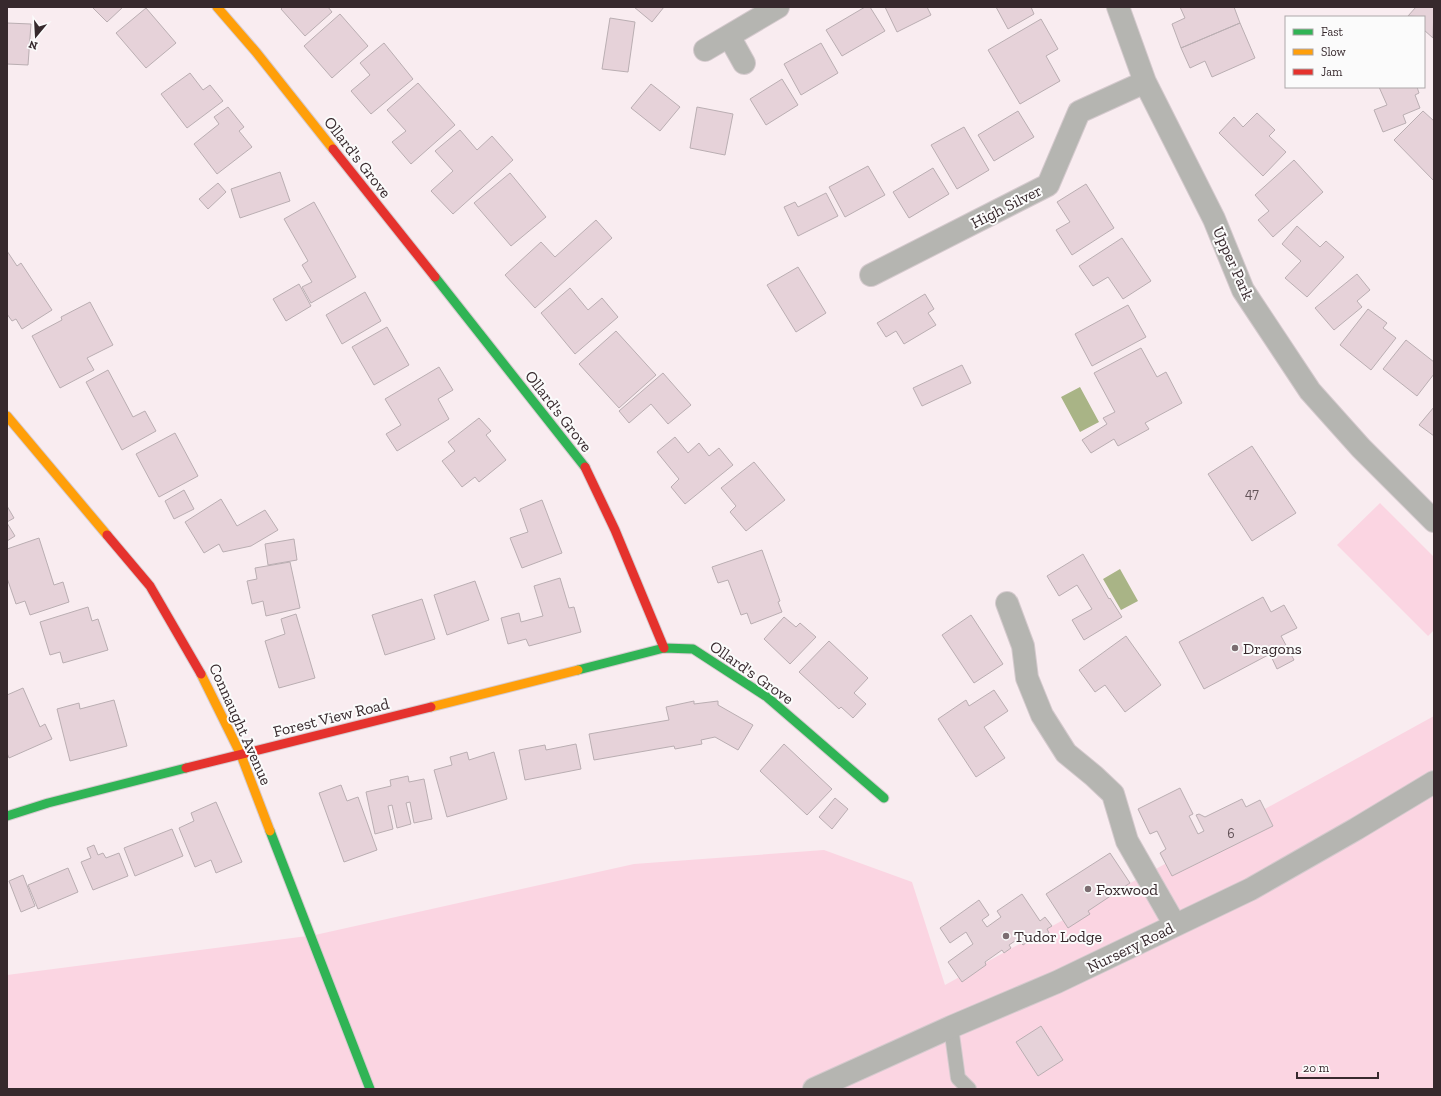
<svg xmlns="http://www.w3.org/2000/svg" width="1441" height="1096" viewBox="0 0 1441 1096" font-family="'Zilla Slab',serif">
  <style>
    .green { fill: #fbd5e2 }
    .water { fill: #a9b486 }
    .building { fill: #e6d2d9; stroke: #baaeb2 }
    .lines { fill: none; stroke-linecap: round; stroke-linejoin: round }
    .lane-casing { stroke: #d5cace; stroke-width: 16 }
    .street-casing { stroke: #d5cace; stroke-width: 24 }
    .fast-casing { stroke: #d5cace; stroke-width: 11 }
    .slow-casing { stroke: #d5cace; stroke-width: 11 }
    .jam-casing { stroke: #d5cace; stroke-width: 11 }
    .lane { stroke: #b5b5b1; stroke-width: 14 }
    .street { stroke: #b5b5b1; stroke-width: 22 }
    .fast { stroke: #30b455; stroke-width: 9 }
    .slow { stroke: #ff9f0a; stroke-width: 9 }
    .jam { stroke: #e5322d; stroke-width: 9 }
    .poi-dot { fill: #7b6d71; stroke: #fbfbfb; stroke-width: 1.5 }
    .labels { text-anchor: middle; stroke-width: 4; stroke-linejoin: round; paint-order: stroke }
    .number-label { font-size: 14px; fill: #635358 }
    .street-label { font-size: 16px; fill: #37292d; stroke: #fbfbfb }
    .poi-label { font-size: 16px; fill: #37292d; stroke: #fbfbfb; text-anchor: start }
  </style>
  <rect width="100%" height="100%" fill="#f9ecf0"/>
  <path class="green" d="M1380,503l54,54v73l-6,6 -91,-91z
    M1434,716v373h-1427v-114l308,-40 319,-71 190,-14 88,32 33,103z"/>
  <path class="water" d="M1080,387l19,35 -19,10 -19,-35z
    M1120,569l18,32 -17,9 -18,-31z"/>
  <path class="building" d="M92,7h31l-16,15z
    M283,7h45l4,5 -27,24 -24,-27z
    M634,7h30l-12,15z
    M865,7h5l15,24 -43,25 -16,-26z
    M885,7h42l4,8 -34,17z
    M996,7h35l3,7 -26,15z
    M1180,7h54l6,16 -59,25 -9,-24 13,-6z
    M1416,7h18l-1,31 -9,-8v-13l-16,-1z
    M146,8l30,35 -30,25 -30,-35z
    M340,14l28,32 -36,32 -28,-32z
    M610,18l25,4 -7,50 -26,-3z
    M1041,19l17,30 -12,7 14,25 -40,23 -32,-54z
    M7,23l24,1 -3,41 -21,-1z
    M1240,23l15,35 -43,19 -7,-16 -15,7 -9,-20z
    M384,43l29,36 -42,35 -20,-23 19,-16 -10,-12z
    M821,43l17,30 -37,22 -17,-31z
    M190,73l13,17 7,-5 13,16 -36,27 -26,-34z
    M782,79l16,26 -32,20 -16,-26z
    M418,83l37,42 -44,39 -19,-22 14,-11 -19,-21z
    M651,84l29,23 -20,24 -29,-23z
    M1379,87h38l2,6 -4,2 5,13 -17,7 3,8 -23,9 -9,-22 13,-5z
    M228,107l16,20 -5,4 13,16 -35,27 -23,-30 25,-20 -5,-7z
    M697,107l36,7 -8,41 -35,-7z
    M1018,111l16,26 -40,24 -16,-26z
    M1423,111l11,10v60l-40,-41z
    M1257,113l18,17 -6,6 17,16 -23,24 -44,-43 15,-16 9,10z
    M964,127l25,43 -32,19 -26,-44z
    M460,130l17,20 15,-14 21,24 -60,54 -22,-23 22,-20 -18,-20z
    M1294,160l29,32 -50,45 -15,-17 11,-9 -14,-16z
    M868,166l17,29 -40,22 -16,-30z
    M933,168l16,26 -40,24 -16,-26z
    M280,172l10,29 -50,17 -9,-29z
    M510,173l36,44 -35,29 -37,-43z
    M218,183l8,9 -18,17 -9,-10z
    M1086,184l28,44 -42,27 -16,-25 14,-8 -13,-20z
    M826,193l12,23 -40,20 -14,-29 11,-5 3,5z
    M314,202l42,75 -45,26 -9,-16 10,-5 -10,-17 6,-4 -24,-42z
    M596,220l16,18 -77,70 -30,-33 36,-33 14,15z
    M1297,226l23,21 6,-6 18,16 -37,40 -22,-19 16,-17 -19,-17z
    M1122,238l29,43 -28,18 -15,-22 -15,9 -14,-20z
    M7,251l10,15 4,-3 31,47 -30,19 -6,-10 -4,2 -5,-7z
    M798,267l28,46 -30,19 -29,-47z
    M1357,274l13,16 -13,11 5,6 -28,23 -19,-22z
    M299,284l12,22 -25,15 -13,-22z
    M570,288l18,22 14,-12 16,19 -43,37 -34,-41z
    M365,292l16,29 -39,23 -16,-29z
    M925,294l9,15 -6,4 8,12 -32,19 -8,-13 -10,6 -9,-14z
    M90,302l23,43 -26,13 7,12 -34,18 -28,-52 30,-16 -1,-3z
    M1128,305l18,32 -54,29 -17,-32z
    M1368,309l19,14 -4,5 13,10 -25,32 -31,-25z
    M387,327l22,38 -35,20 -22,-38z
    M616,331l40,44 -37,33 -40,-44z
    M1406,340l28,22v12l-17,22 -34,-27z
    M1141,348l16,29 9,-5 16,31 -37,20 4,6 -31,17 -4,-7 -23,14 -9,-13 25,-16 -4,-6 12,-6 -21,-39z
    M962,365l9,18 -49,23 -9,-18z
    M439,367l14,23 -15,9 11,20 -52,32 -11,-17 15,-9 -16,-26z
    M108,370l25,47 12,-6 11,20 -34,19 -36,-68z
    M663,373l28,32 -23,19 -17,-20 -22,19 -10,-12z
    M1434,407v29l-15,-11z
    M479,418l12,13 -5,4 20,25 -27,22 -4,-5 -13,10 -20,-26 13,-10 -7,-9z
    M175,433l23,43 -39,21 -23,-43z
    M675,437l13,16 11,-10 10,13 10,-8 14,17 -48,39 -14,-17 8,-8 -22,-27z
    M1252,446l44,67 -44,28 -44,-67z
    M754,462l31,38 -39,31 -16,-19 6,-6 -15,-18z
    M184,490l10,19 -20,10 -9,-18z
    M221,499l16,27 28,-16 13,20 -27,16 -28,6 -4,-8 -15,9 -19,-31z
    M542,500l20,53 -40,15 -12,-30 18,-6 -8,-23z
    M7,506l7,12 -7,4z
    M7,523l8,13 -8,5z
    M39,538l15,47 9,-3 6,20 -39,13 -5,-14 -9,3 -9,-26v-29z
    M294,539l3,21 -29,5 -3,-21z
    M762,550l18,51 -2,1 4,10 -31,12 -4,-11 -6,2 -13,-35 -10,3 -6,-16z
    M1083,554l26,45 1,-1 12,19 -38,23 -12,-20 20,-11 -15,-24 -18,11 -12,-20z
    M290,562l10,46 -34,8 -3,-15 -11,3 -5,-23 10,-2 -2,-11z
    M560,578l9,30 5,-1 7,25 -52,14 -3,-7 -18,5 -7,-26 18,-5 2,9 22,-6 -9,-30z
    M475,581l14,39 -42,15 -13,-40z
    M1263,597l8,15 13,-7 13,23 -16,8 13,24 -17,9 -7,-15 -66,35 -25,-47z
    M422,599l13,40 -50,16 -13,-40z
    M88,607l4,14 6,-2 10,31 -45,13 -3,-11 -10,3 -10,-33z
    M296,614l19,64 -36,10 -14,-47 20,-7 -4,-15z
    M971,615l32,49 -29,19 -32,-48z
    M784,617l12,10 4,-4 16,14 -26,27 -26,-25z
    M1126,636l35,49 -36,27 -20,-27 -10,7 -16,-22z
    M829,641l39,37 -14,15 12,11 -13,14 -12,-11 -2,2 -40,-37z
    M23,688l17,39 5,-3 7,15 -43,19 -2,-5v-58z
    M994,690l14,21 -24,16 21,31 -29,19 -38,-58 28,-19 3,6z
    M114,700l13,46 -57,15 -13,-52 22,-6 1,6z
    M694,701v3l24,-3v4l35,20 -15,25 -23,-13 -14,3 1,4 -27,5 -1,-3 -80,14 -5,-26 80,-14 -3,-13z
    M576,744l5,25 -56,11 -6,-30 26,-5 1,5z
    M784,744l48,45 -25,26 -47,-44z
    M467,752l2,8 25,-8 13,47 -60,18 -13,-47 18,-5 -2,-8z
    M408,776l1,6 15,-3 8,40 -18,4 -4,-21 -4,1 5,21 -14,4 -5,-23 -4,1 5,23 -18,5 -9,-42 25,-6 -1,-6z
    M341,785l6,16 11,-4 19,53 -33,12 -25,-69z
    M1180,788l13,26 -4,2 9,18 6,-3 -8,-16 3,-1 6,3 37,-18 4,8 14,-7 13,26 -101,50 -12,-23 6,-4 -9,-18 -7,3 -12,-25z
    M835,798l13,11 -16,20 -13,-12z
    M216,802l26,60 -26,11 -5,-13 -16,7 -16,-39 15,-7 -3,-8z
    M172,829l11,27 -48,20 -11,-28z
    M94,845l4,10 5,-2 3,5 13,-5 9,23 -35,14 -12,-28 10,-4 -4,-10z
    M1110,853l20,30 -42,28 2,3 -22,14 -22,-34z
    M68,868l10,24 -40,17 -10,-24z
    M23,875l12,31 -14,6 -12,-31z
    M1022,894l18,27 5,-4 7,9 -5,3 2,4 -14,10 -3,-4 -9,6 -5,-6 -9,6 2,3 -7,5 -2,-3 -17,12 1,3 -24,17 -14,-20 25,-18 -7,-12 -16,11 -10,-15 39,-28 10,15 -7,5 5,7 14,-10 -4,-6z
    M1041,1026l22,34 -25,16 -22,-34z"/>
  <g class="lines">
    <g class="lane-casing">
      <path id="lane" d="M951,1027l7,51 11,11"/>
    </g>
    <g class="street-casing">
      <path id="street" d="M1118,7l27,75 69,137 29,71 67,101 51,57 73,73
        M729,36l15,27
        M705,50l73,-43
        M871,275l177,-90 31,-73 66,-30
        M1007,603l16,43 4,32 15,37 24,38 28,23 19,18 14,47 48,84
        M814,1089l137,-62 106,-45 194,-93 105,-60 78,-47"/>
    </g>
    <g class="fast-casing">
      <path id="fast" d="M435,277l150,190
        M578,670l86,-22 29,1 74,48 117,101
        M7,816l41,-13 138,-35
        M270,831l100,258"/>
    </g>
    <g class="slow-casing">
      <path id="slow" d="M217,7l39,45 77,97
        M7,416l100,119
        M201,674l40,81 29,76
        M431,707l147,-37"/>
    </g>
    <g class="jam-casing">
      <path id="jam" d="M333,149l102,128
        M585,467l30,63 49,118
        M107,535l43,51 51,88
        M186,768l245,-61"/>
    </g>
    <use href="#lane" class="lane"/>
    <use href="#street" class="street"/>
    <use href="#fast" class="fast"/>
    <use href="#slow" class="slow"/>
    <use href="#jam" class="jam"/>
  </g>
  <g class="poi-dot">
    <circle cx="1235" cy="648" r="4"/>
    <circle cx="1088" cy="889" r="4"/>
    <circle cx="1006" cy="936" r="4"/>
  </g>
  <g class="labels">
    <g class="number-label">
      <text x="1252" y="498">47</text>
      <text x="1231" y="838">6</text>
    </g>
    <g class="street-label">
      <text transform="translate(358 157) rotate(52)" y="6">Ollard's Grove</text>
      <text transform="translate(1006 206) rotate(-27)" y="6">High Silver</text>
      <text transform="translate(1234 263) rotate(66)" y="6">Upper Park</text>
      <text transform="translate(559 411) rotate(52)" y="6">Ollard's Grove</text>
      <text transform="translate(752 672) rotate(35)" y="6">Ollard's Grove</text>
      <text transform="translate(331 717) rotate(-14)" y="6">Forest View Road</text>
      <text transform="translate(241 724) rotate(66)" y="6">Connaught Avenue</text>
      <text transform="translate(1130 947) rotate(-26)" y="6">Nursery Road</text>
    </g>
    <g class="poi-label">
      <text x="1243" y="654">Dragons</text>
      <text x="1096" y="895">Foxwood</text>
      <text x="1014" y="942">Tudor Lodge</text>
    </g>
  </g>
  <rect width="1441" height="1096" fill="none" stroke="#37292d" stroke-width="16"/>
  <rect x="1285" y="16" width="140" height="72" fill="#fbfbfb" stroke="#ada7a9"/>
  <rect x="1293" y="29" width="20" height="6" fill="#30b455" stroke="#ada7a9"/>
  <text x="1321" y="36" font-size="12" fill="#37292d">Fast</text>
  <rect x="1293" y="49" width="20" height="6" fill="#ff9f0a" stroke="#ada7a9"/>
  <text x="1321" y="56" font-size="12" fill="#37292d">Slow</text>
  <rect x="1293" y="69" width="20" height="6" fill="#e5322d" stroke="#ada7a9"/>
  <text x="1321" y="76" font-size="12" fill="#37292d">Jam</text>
  <g transform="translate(36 36) rotate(198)" stroke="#fbfbfb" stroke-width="3" paint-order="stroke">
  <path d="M0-3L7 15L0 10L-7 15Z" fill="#37292d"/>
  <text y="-6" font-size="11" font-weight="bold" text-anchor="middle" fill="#37292d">N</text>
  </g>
  <path d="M1297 1072v6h81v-6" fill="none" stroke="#37292d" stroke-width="2"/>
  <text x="1303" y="1072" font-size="12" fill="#37292d" stroke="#fbfbfb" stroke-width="3" paint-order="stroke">20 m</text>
</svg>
